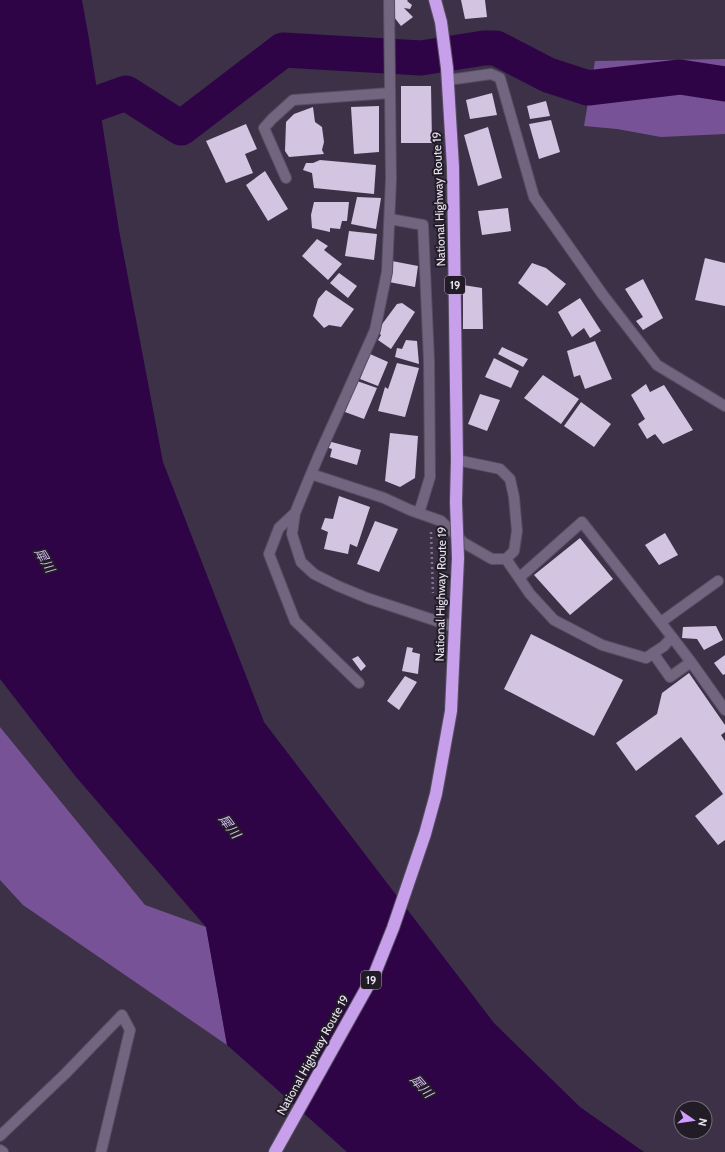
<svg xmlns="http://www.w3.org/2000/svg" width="725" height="1152" viewBox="0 0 725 1152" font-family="Cabin,'Noto Sans JP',sans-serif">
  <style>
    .forest { fill: #785297 }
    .water { fill: #2e0447 }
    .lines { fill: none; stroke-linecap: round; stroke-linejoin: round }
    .river { stroke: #2e0447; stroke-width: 35 }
    .building { fill: #d3c4e1 }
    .minor-casing { stroke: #574e61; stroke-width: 12 }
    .highway-casing { stroke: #574e61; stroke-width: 14 }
    .path { stroke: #80768a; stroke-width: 2.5; stroke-dasharray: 2 3; stroke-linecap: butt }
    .minor { stroke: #72657f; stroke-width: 10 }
    .highway { stroke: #c79feb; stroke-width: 12 }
    .highway-bridge-casing { stroke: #574e61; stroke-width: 14; stroke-linecap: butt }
    .highway-bridge { stroke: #c79feb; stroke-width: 12 }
    .labels { text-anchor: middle; stroke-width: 4; stroke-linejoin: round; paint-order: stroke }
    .shield { fill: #211c26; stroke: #aea7b5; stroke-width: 1 }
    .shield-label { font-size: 11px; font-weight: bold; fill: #eae3f2 }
    .street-label { font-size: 12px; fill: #eae3f2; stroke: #211c26 }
    .water-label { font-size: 13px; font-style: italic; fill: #d8baf4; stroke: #211c26 }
  </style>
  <rect width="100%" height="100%" fill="#3d3148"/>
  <path class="forest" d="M725,59v75l-64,3 -44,-8 -33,-3 11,-65z
    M0,727l145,178 61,22 21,118 -204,-140 -23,-25z"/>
  <path class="water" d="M0,0h82l7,39 30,191 44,232 101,260 230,301 86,84 64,45h-297l-120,-107 -21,-118 -130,-150 -76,-98z"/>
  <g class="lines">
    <path class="river" d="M0,138l126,-45 55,35 102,-78 138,8 63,-10h12l52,27 40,13 92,-11 45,7"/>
  </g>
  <path class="building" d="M393,0h15l-1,1 5,4 -2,4 -6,-1 9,9 -12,9 -7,-9z
    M461,0h24l2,17 -22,2z
    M401,86h30l1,57h-31z
    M492,93l5,22 -27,4 -4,-19z
    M546,101l4,15 -20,3 -3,-13z
    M379,106v46l-25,2 -3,-47z
    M313,107l2,15 7,5 2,15 -2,8 2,4 -35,3 -4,-6 1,-29 8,-8z
    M551,120l9,32 -21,7 -10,-35z
    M246,124l11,25 -12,5 8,19 -27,10 -20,-42z
    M488,127l14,51 -24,8 -14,-51z
    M320,160l56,5 -2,29 -60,-6 -2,-15 -9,-3 3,-7h7z
    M265,171l23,38 -20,12 -22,-36z
    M357,197l24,1 -5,31 -25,-5z
    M314,202h35l-2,19h-5l-2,8 -10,-1v4l-18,-4 -1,-13z
    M508,208l3,23 -29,4 -4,-24z
    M349,231l28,3 -3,26 -29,-4z
    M317,239l11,7 -4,4 18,14 -14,16 -26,-24z
    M705,258l20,5v43l-30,-6z
    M392,261l26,5 -3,21 -26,-5z
    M532,263l14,5 20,16 -19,22 -29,-23z
    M339,273l18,13 -9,12 -18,-15z
    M643,279l20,39 -20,12 -7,-9 7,-4 -18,-28z
    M463,285l19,3 1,41h-20z
    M326,290l28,19 -13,18 -12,-2 -5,3 -11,-12 5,-17z
    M580,298l21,33 -11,7 -6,-10 -12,9 -14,-25z
    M402,303l13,9 -24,37 -13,-9 3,-5 -4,-4 20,-27z
    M406,340l11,1 2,23 -24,-7 2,-9 5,1z
    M595,341l17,38 -27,10 -5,-14 -6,2 -7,-26z
    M502,347l26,12 -5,8 -25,-13z
    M370,354l18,8 -10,24 -18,-7z
    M494,358l25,13 -8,17 -26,-11z
    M397,363l22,5 -14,49 -27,-6 7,-24 3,2z
    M543,375l36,24 -18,25 -37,-26z
    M357,381l20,7 -13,31 -19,-7z
    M646,384l4,8 14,-7 29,45 -30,14 -8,-10 -8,5 -9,-15 7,-5 -14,-24z
    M480,394l20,6 -13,31 -19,-7z
    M581,402l30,22 -17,23 -30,-21z
    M390,433l28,3 -3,42 -15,9 -15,-6z
    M328,441l33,9 -4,15 -27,-8 2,-8 -6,-2z
    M339,496l31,11 -13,40 -7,-3 -2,10 -24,-5 4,-17 -7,-3 4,-11 8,1z
    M375,521l23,8 -19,43 -22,-8z
    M665,533l13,22 -19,10 -14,-20z
    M580,538l33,41 -43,36 -36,-40z
    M716,626l7,14 -19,10 -7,-11 -15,-1 1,-11z
    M531,634l92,46 -29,56 -90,-47z
    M407,647l6,1 -1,4 8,2 -2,20 -16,-3z
    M725,655v19l-2,1 -9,-12z
    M358,656l8,10 -5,5 -9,-12z
    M689,673l36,52v7l-4,3 4,6v99l-7,5 -23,-29 28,-22 -42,-57 -45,34 -20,-28 41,-29 5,-21z
    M405,676l12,6 -18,28 -12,-9z"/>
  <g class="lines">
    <g class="minor-casing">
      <path id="minor" d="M448,80l43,-6 9,4 34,119 69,98 54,70 68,41
        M286,178l-22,-50 8,-9 21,-19 97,-7
        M390,219l33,6 6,135 1,117 -11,36
        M311,474l8,-19 32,-71 24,-54 12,-58 4,-93 -2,-179
        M295,513l-16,15 -10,26 26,67 64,62
        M506,559l24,35 24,26 48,25 44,13 18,-12 8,-9 -90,-115 -63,56
        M661,622l57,-41
        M455,627l-88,-29 -29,-12 -24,-12 -13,-12 -9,-28 3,-21 16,-39 73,24 26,12 31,11 23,22 28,16h14l8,-8 3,-20 -3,-34 -4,-18 -10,-10 -43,-9
        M653,653l17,24 21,-15 -19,-25
        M691,662l34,48
        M0,1136l65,-62 57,-59 8,15 -29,122
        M0,1150l3,2"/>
    </g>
    <g class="highway-casing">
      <path id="highway" d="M435,0l6,22 6,46 6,99 4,293 -1,42
        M275,1152l100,-179 18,-45 32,-94 11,-40 15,-83 7,-153"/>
    </g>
    <path class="path" d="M431,532l2,61"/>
    <use href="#minor" class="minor"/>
    <use href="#highway" class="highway"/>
    <g class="highway-bridge-casing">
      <path id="highway-bridge" d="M456,502l2,56"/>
    </g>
    <use href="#highway-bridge" class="highway-bridge"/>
  </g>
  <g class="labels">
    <g class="shield">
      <rect x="445" y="276" width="20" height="18" rx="3"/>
      <rect x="361" y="971" width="20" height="18" rx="3"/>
    </g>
    <g class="shield-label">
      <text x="455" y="289">19</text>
      <text x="371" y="984">19</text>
    </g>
    <g class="street-label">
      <text transform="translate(439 199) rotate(-92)" y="4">National Highway Route 19</text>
      <text transform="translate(441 594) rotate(-89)" y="4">National Highway Route 19</text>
      <text transform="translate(313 1055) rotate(-61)" y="4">National Highway Route 19</text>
    </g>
    <g class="water-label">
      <text transform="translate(45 560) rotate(60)" y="5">犀川</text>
      <text transform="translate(230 826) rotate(53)" y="5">犀川</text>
      <text transform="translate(422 1086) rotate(48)" y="5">犀川</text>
    </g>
  </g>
  <g transform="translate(693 1120) rotate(103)"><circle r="19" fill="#211c26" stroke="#716c78"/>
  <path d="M0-3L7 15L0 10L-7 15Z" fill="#d19dfe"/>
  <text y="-6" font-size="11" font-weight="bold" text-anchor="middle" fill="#eae3f2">N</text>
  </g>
</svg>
